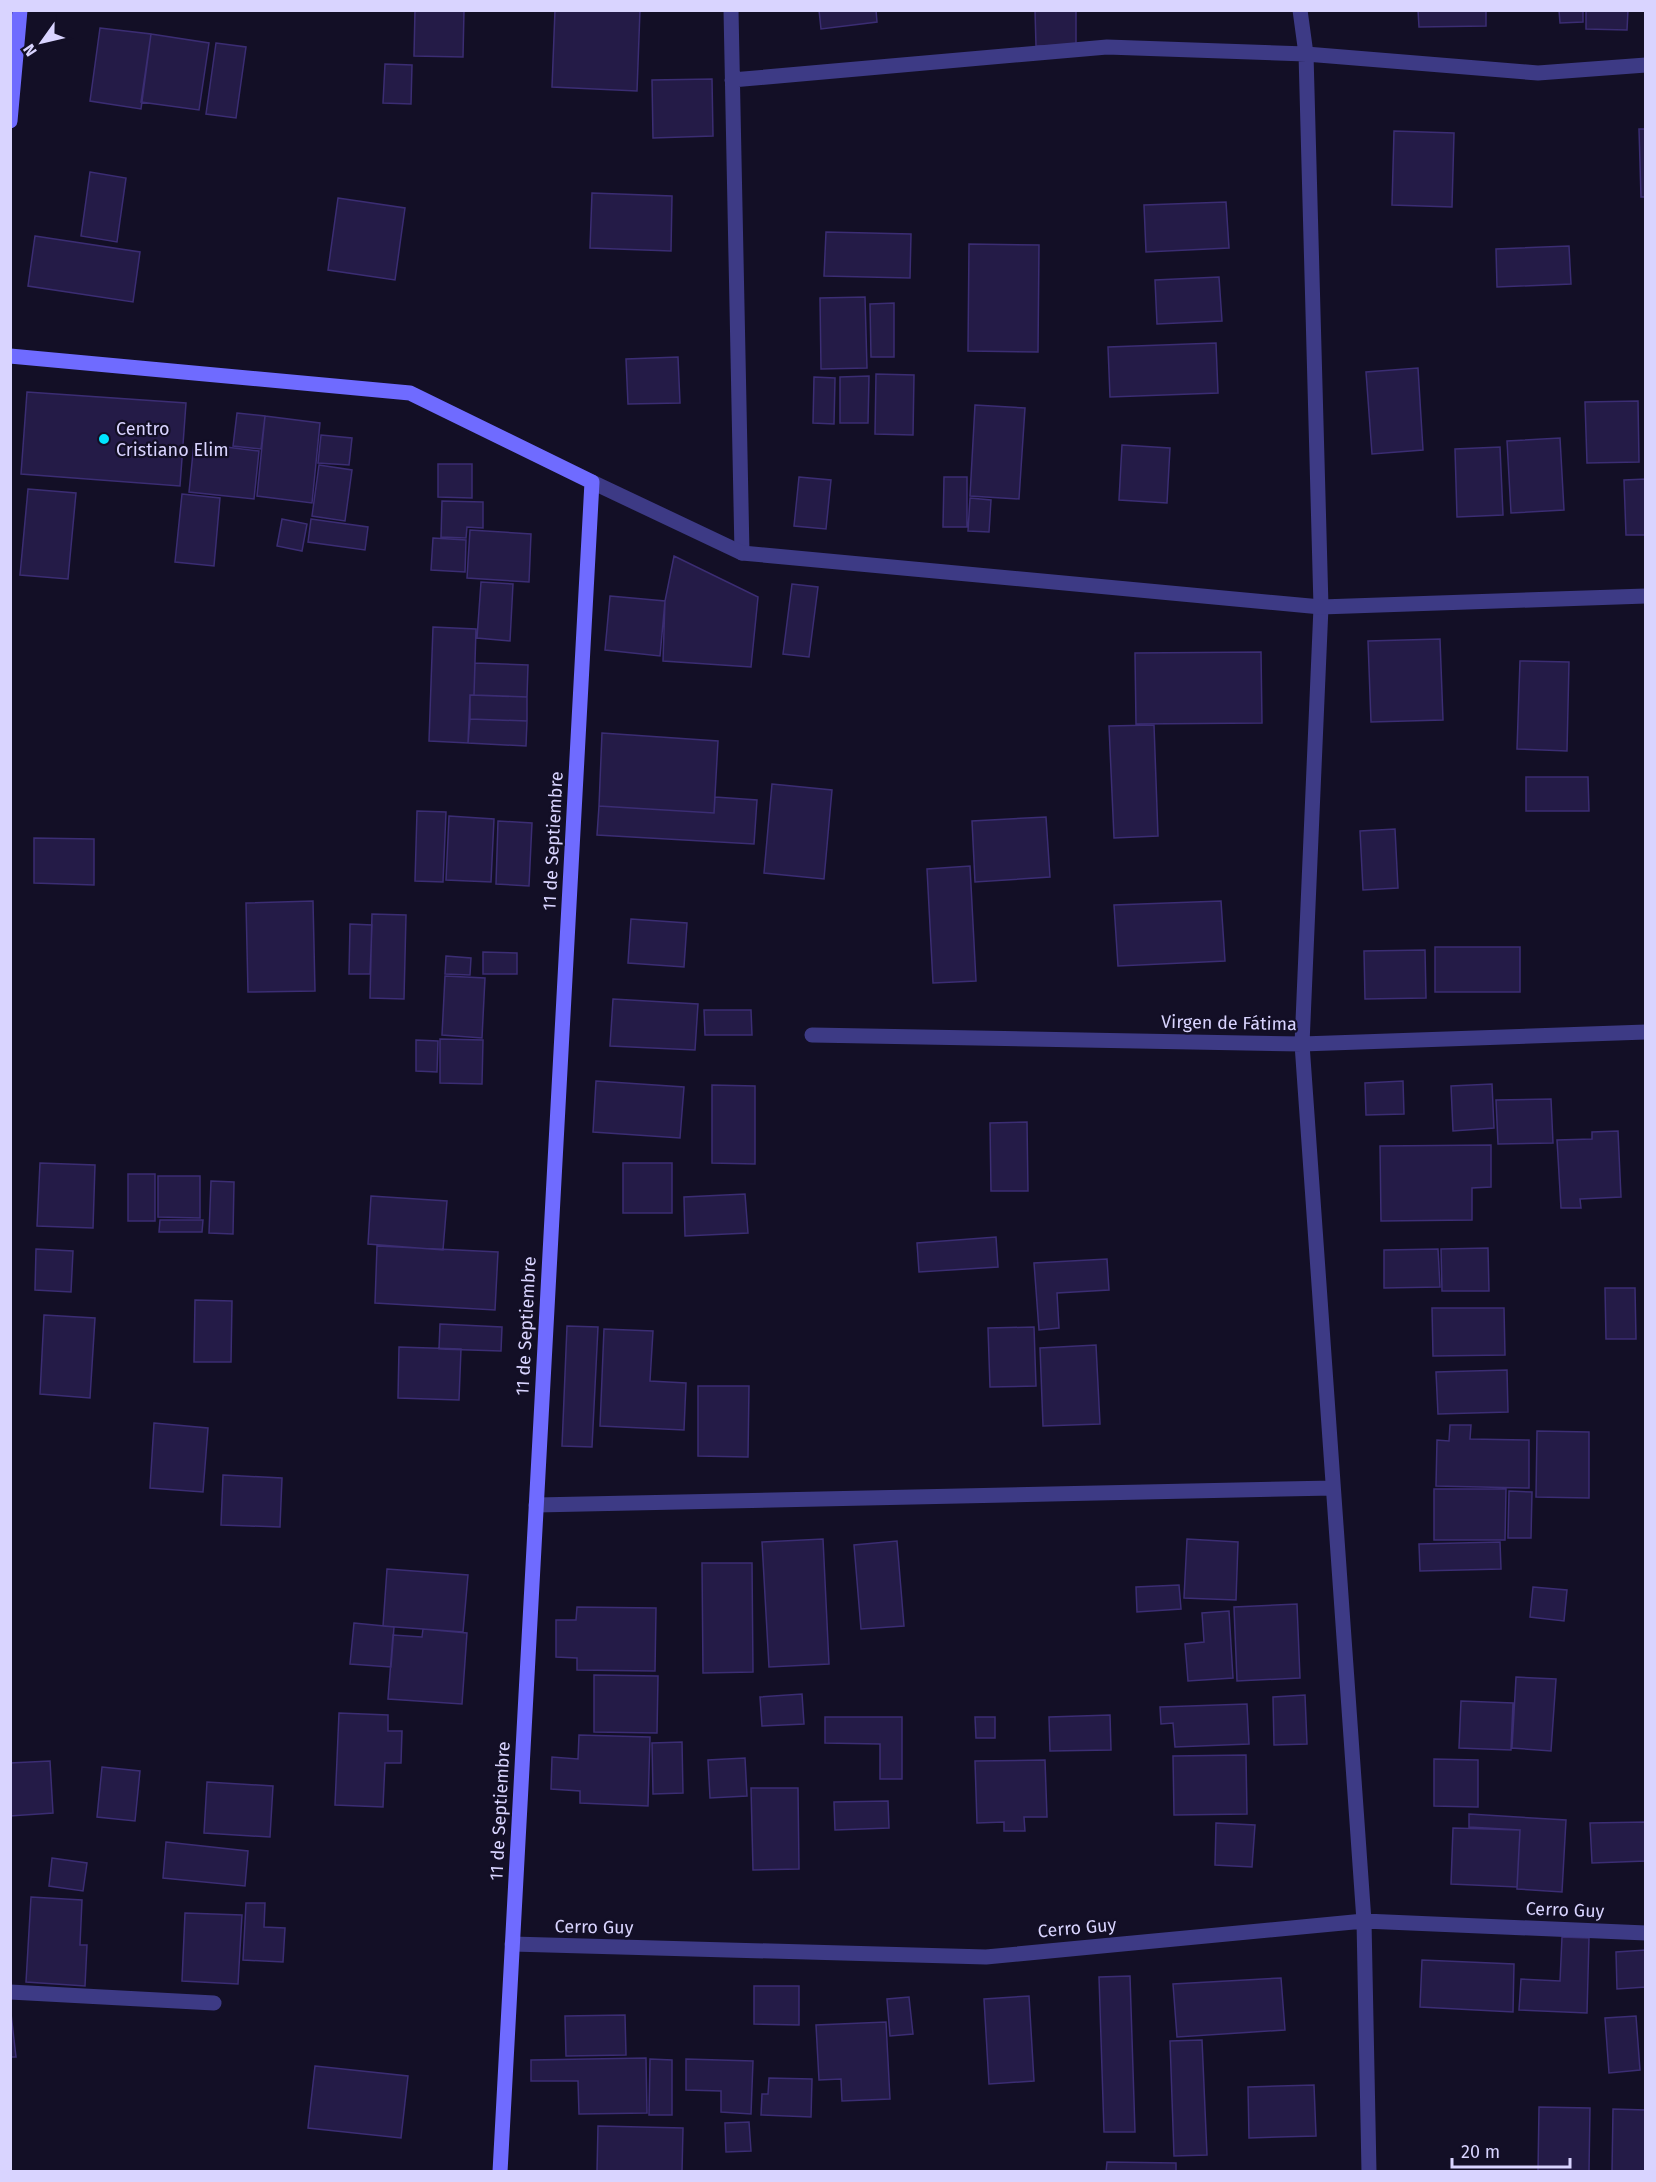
<svg xmlns="http://www.w3.org/2000/svg" width="1656" height="2182" viewBox="0 0 1656 2182" font-family="'Fira Sans',sans-serif">
  <style>
    .building { fill: #241b47; stroke: #3b2d73; stroke-width: 1.5 }
    .lines { fill: none; stroke-linecap: round; stroke-linejoin: round }
    .service { stroke: #3d3a85; stroke-width: 15 }
    .minor { stroke: #3d3a85; stroke-width: 15 }
    .tertiary { stroke: #3d3a85; stroke-width: 15 }
    .secondary { stroke: #6f6bff; stroke-width: 15 }
    .poi-dot { fill: #00e5ff; stroke: #130f26; stroke-width: 2 }
    .labels { text-anchor: middle; stroke-width: 4.5; stroke-linejoin: round; paint-order: stroke }
    .poi-label { font-size: 18px; fill: #d9d4ff; stroke: #130f26; text-anchor: start }
    .street-label { font-size: 18px; fill: #d9d4ff; stroke: #130f26 }
  </style>
  <rect width="100%" height="100%" fill="#130f26"/>
  <path class="building" d="M415,10h49l-1,47 -49,-1z
    M555,10h85l-3,81 -85,-4z
    M819,10h57l1,12 -56,7z
    M1035,10h41v35l-40,1z
    M1418,10h68v16l-67,1z
    M1559,10h24v12l-23,1z
    M1586,10h42l-1,20 -41,-1z
    M100,28l51,6 -10,75 -51,-8z
    M151,34l58,9 -10,67 -58,-8z
    M216,43l30,4 -10,71 -30,-4z
    M385,64l27,1 -1,39 -28,-1z
    M712,79l1,57 -60,2 -1,-58z
    M1639,129h7v68h-5z
    M1394,131l60,2 -2,74 -60,-2z
    M90,172l36,6 -9,64 -36,-6z
    M592,193l80,3 -1,55 -81,-3z
    M338,198l67,10 -10,72 -67,-10z
    M1226,202l3,46 -83,4 -2,-47z
    M826,232l85,2 -1,44 -86,-2z
    M35,236l105,16 -7,50 -105,-16z
    M969,244l70,1 -1,107 -70,-1z
    M1569,246l2,38 -74,3 -1,-38z
    M1219,277l3,44 -65,3 -2,-44z
    M865,297l2,71 -46,1 -1,-71z
    M894,303v54h-23l-1,-53z
    M1216,343l2,50 -108,4 -2,-50z
    M678,357l2,46 -52,1 -2,-45z
    M1418,368l5,82 -51,4 -6,-82z
    M876,374l38,1 -1,60 -38,-1z
    M869,376l-1,47h-28v-46z
    M814,377l21,1 -1,46 -21,-1z
    M27,392l159,11 -6,83 -159,-12z
    M1638,401l1,61 -52,1 -2,-61z
    M975,405l50,3 -6,91 -49,-3z
    M237,413l28,3 -4,33 -28,-3z
    M265,416l55,7 -8,80 -55,-7z
    M321,435l31,3 -3,27 -31,-2z
    M1560,438l4,72 -53,3 -4,-72z
    M194,443l65,8 -5,48 -65,-7z
    M1122,445l48,3 -3,55 -48,-3z
    M1500,447l3,68 -46,2 -2,-68z
    M438,464h34v34l-34,-1z
    M319,465l33,5 -7,51 -33,-5z
    M799,477l32,3 -5,49 -32,-3z
    M944,477h23v50h-24z
    M1646,479v56h-20l-2,-55z
    M28,489l48,4 -8,86 -48,-4z
    M182,494l38,4 -6,68 -39,-4z
    M970,498l21,2 -2,32 -21,-1z
    M442,501l41,1v26l-16,-1 -1,11 -25,-1z
    M282,519l25,5 -5,27 -25,-5z
    M311,519l57,8 -3,23 -57,-8z
    M470,530l61,4 -2,48 -62,-4z
    M433,538l33,2 -1,32 -34,-2z
    M674,556l84,41 -7,70 -88,-6 2,-60z
    M481,582l32,2 -3,57 -33,-3z
    M792,584l26,3 -9,70 -26,-3z
    M610,596l55,5 -5,55 -55,-6z
    M433,627l43,2 -2,66h-4l-2,48 -39,-2z
    M1440,639l3,81 -72,2 -3,-81z
    M1261,652l1,71 -126,1 -1,-71z
    M1520,661l49,1 -2,89 -50,-2z
    M475,663l53,2 -1,32 -53,-2z
    M470,695l57,2v24l-57,-2z
    M470,719l57,2 -1,25 -58,-3z
    M1154,725l4,111 -44,2 -5,-112z
    M602,733l116,8 -4,72 -115,-7z
    M1526,777h62l1,34h-63z
    M772,784l60,6 -8,89 -60,-6z
    M715,797l42,3 -3,44 -157,-9 2,-29 115,7z
    M417,811l29,1 -3,70 -28,-1z
    M449,816l45,3 -3,63 -45,-2z
    M1046,817l4,60 -75,5 -3,-61z
    M498,821l34,2 -3,63 -33,-2z
    M1395,829l3,59 -35,2 -3,-59z
    M34,838l60,1v46l-60,-2z
    M970,866l6,115 -43,2 -6,-114z
    M313,901l2,90 -67,1 -2,-89z
    M1221,901l4,60 -107,5 -4,-61z
    M372,914l34,1 -2,84 -34,-1z
    M631,919l56,4 -3,44 -56,-4z
    M350,924l22,1 -2,49h-21z
    M1435,947h85v45h-85z
    M1425,950l1,48 -61,1 -1,-48z
    M483,952l34,1v21h-34z
    M446,956l25,2 -1,17 -25,-1z
    M445,976l40,2 -3,60 -40,-3z
    M613,999l85,5 -3,46 -85,-4z
    M704,1010h47l1,25h-47z
    M440,1039l43,1 -1,44 -42,-1z
    M416,1040l22,1 -1,31 -21,-1z
    M596,1081l88,6 -4,51 -87,-6z
    M1403,1081l1,33 -38,1 -1,-32z
    M1492,1084l2,44 -41,3 -2,-45z
    M712,1085l43,1v78l-43,-1z
    M1551,1099l2,44 -55,1 -2,-44z
    M1027,1122l1,69h-37l-1,-68z
    M1618,1131l3,66 -41,2 1,9h-20l-4,-68 35,-1v-7z
    M1491,1145v42l-19,1v32l-91,1 -1,-75z
    M40,1163l55,2 -2,63 -56,-2z
    M623,1163h49v50h-49z
    M128,1174h27v47h-27z
    M158,1176h42v42l-42,-1z
    M211,1181l23,1 -1,52 -24,-1z
    M745,1194l3,39 -63,3 -1,-39z
    M371,1196l76,5 -4,49 -75,-6z
    M160,1220h43l-1,12h-43z
    M996,1237l2,30 -79,5 -2,-29z
    M377,1246l121,6 -3,58 -120,-7z
    M1488,1248l1,43h-47l-1,-42z
    M36,1249l37,2 -2,41 -36,-2z
    M1438,1249l2,38 -56,1v-38z
    M1107,1259l2,31 -52,3 2,35 -20,2 -5,-67z
    M1605,1288h30l1,51h-30z
    M195,1300l37,1 -1,61h-37z
    M1432,1308h72l1,47 -72,1z
    M44,1315l51,3 -5,80 -50,-4z
    M440,1324l62,3 -1,24 -62,-2z
    M567,1326l31,1 -6,120 -30,-1z
    M1034,1327l2,59 -46,1 -2,-59z
    M604,1329l49,2 -3,50 36,2 -2,47 -84,-4z
    M1096,1345l4,79 -57,2 -3,-78z
    M399,1347l62,2 -2,51 -61,-2z
    M1507,1370l1,42 -70,2 -2,-42z
    M698,1386h51l-1,71 -50,-1z
    M154,1423l54,5 -5,64 -53,-4z
    M1450,1425h21l-1,14 59,1v48l-93,-2 1,-46 12,1z
    M1537,1431l52,1v66l-53,-1z
    M223,1475l59,3 -2,49 -59,-2z
    M1434,1489h72l-1,51h-71z
    M1509,1491l23,1 -1,46h-23z
    M823,1539l6,125 -60,3 -7,-125z
    M1187,1539l51,3 -2,58 -52,-2z
    M897,1541l7,85 -43,3 -7,-84z
    M1500,1542l1,27 -81,2 -1,-27z
    M702,1563h50l1,109 -50,1z
    M387,1569l81,6 -5,57 -80,-6z
    M1179,1585l2,24 -44,3 -1,-25z
    M1533,1587l34,3 -3,31 -34,-4z
    M1297,1604l3,74 -63,3 -3,-74z
    M577,1607l79,1 -1,63 -78,-1v-12l-21,-1v-37h20z
    M1229,1611l4,67 -45,3 -3,-37 19,-2 -2,-29z
    M354,1623l40,4 -3,40 -41,-3z
    M423,1629l44,4 -5,71 -74,-5 5,-64 29,2z
    M594,1675l64,1 -1,57 -63,-1z
    M1516,1677l40,2 -5,72 -39,-3z
    M802,1694l2,30 -42,2 -2,-29z
    M1305,1695l2,49 -33,1 -1,-48z
    M1461,1701l52,2 -2,47 -52,-2z
    M1247,1704l2,40 -74,3 -2,-24 -12,1 -1,-17z
    M339,1713l49,2v16h14l-1,32h-16l-2,44 -48,-2z
    M1110,1715l1,35 -61,1 -1,-34z
    M825,1717h77v62h-22v-35l-55,-1z
    M975,1717h20v21h-19z
    M579,1735l71,2 -2,69 -68,-3v-12l-29,-2 1,-32 26,2z
    M682,1742l1,51 -30,1 -1,-51z
    M1246,1755l1,59 -73,1 -1,-59z
    M745,1758l2,38 -37,2 -2,-38z
    M1434,1759l44,1v47l-44,-1z
    M1045,1760l2,57h-23l1,14h-21v-9l-27,1 -2,-62z
    M50,1761l3,52 -43,3v-53z
    M102,1767l38,4 -5,50 -38,-4z
    M207,1782l66,4 -3,51 -66,-4z
    M751,1788h47l1,81 -46,1z
    M888,1801l1,27 -54,2 -1,-28z
    M1469,1814l97,6 -4,72 -45,-3 3,-59 -51,-3z
    M1646,1822v39l-54,2 -2,-40z
    M1216,1823l39,2 -3,42 -37,-2z
    M1453,1828l67,2 -3,57 -66,-3z
    M166,1842l82,9 -3,35 -82,-8z
    M52,1858l35,5 -4,28 -34,-5z
    M31,1897l51,3 -2,45h7l-2,41 -59,-4z
    M246,1903h19l-1,24 21,1 -2,34 -40,-2z
    M185,1913l57,2 -4,69 -56,-3z
    M1562,1937l27,1 -2,75 -68,-3 2,-31 39,2z
    M1646,1950v37l-29,2 -1,-37z
    M1422,1960l92,4 -1,48 -93,-5z
    M1130,1976l5,156h-31l-5,-155z
    M1281,1978l4,52 -108,7 -4,-53z
    M754,1986h45v39l-45,-1z
    M1029,1996l5,85 -45,3 -5,-85z
    M909,1997l4,37 -23,2 -3,-37z
    M10,2005l6,52h-6z
    M625,2015l1,40 -60,1 -1,-40z
    M1636,2016l4,54 -31,3 -4,-55z
    M886,2022l4,77 -48,2 -1,-22 -22,1 -3,-55z
    M1202,2040l5,115 -33,1 -4,-115z
    M646,2058l1,55 -68,1 -1,-33h-47v-21z
    M650,2059l22,1v55h-23z
    M686,2059l67,2 -2,53 -30,-2v-21l-35,-1z
    M315,2066l93,10 -7,62 -93,-10z
    M769,2078l43,1 -1,38 -50,-2 1,-21h6z
    M1314,2085l2,51 -67,2 -1,-51z
    M1539,2107l51,1 -1,64h-51z
    M1613,2109l33,1v62h-34z
    M749,2122l2,29 -25,1 -1,-29z
    M598,2126l85,2 -1,44h-85z
    M1107,2162l69,1v9h-70z"/>
  <g class="lines">
    <path class="service" d="M10,1992l204,11"/>
    <path class="minor" d="M731,10l11,543
      M1300,10l6,44 15,553 -19,437 62,877 5,251
      M732,80l375,-33 199,7 232,19 108,-8
      M812,1035l490,9 344,-12
      M536,1505l797,-17
      M512,1944l474,13 378,-36 282,12"/>
    <path class="tertiary" d="M592,482l150,71 579,54 325,-11"/>
    <path class="secondary" d="M10,121l10,-111
      M10,356l400,37 182,89 -92,1690"/>
  </g>
  <circle class="poi-dot" cx="104" cy="439" r="6"/>
  <g class="labels">
    <g class="poi-label">
      <text x="116" y="435">Centro<tspan x="116" dy="21">Cristiano Elim</tspan></text>
    </g>
    <g class="street-label">
      <text transform="translate(553 841) rotate(-87)" y="6">11 de Septiembre</text>
      <text transform="translate(1229 1023) rotate(1)" y="6">Virgen de Fátima</text>
      <text transform="translate(526 1326) rotate(-87)" y="6">11 de Septiembre</text>
      <text transform="translate(500 1811) rotate(-87)" y="6">11 de Septiembre</text>
      <text transform="translate(1565 1910) rotate(2)" y="6">Cerro Guy</text>
      <text transform="translate(594 1927) rotate(1)" y="6">Cerro Guy</text>
      <text transform="translate(1077 1928) rotate(-5)" y="6">Cerro Guy</text>
    </g>
  </g>
  <rect width="1656" height="2182" fill="none" stroke="#d9d4ff" stroke-width="24"/>
  <g transform="translate(42 42) rotate(236)" stroke="#130f26" stroke-width="4.5" paint-order="stroke">
  <path d="M0-4.5L10 22L0 15L-10 22Z" fill="#d9d4ff"/>
  <text y="-9" font-size="16" font-weight="bold" text-anchor="middle" fill="#d9d4ff">N</text>
  </g>
  <path d="M1452 2158v9h118v-9" fill="none" stroke="#d9d4ff" stroke-width="3"/>
  <text x="1461" y="2158" font-size="18" fill="#d9d4ff" stroke="#130f26" stroke-width="4.5" paint-order="stroke">20 m</text>
</svg>
